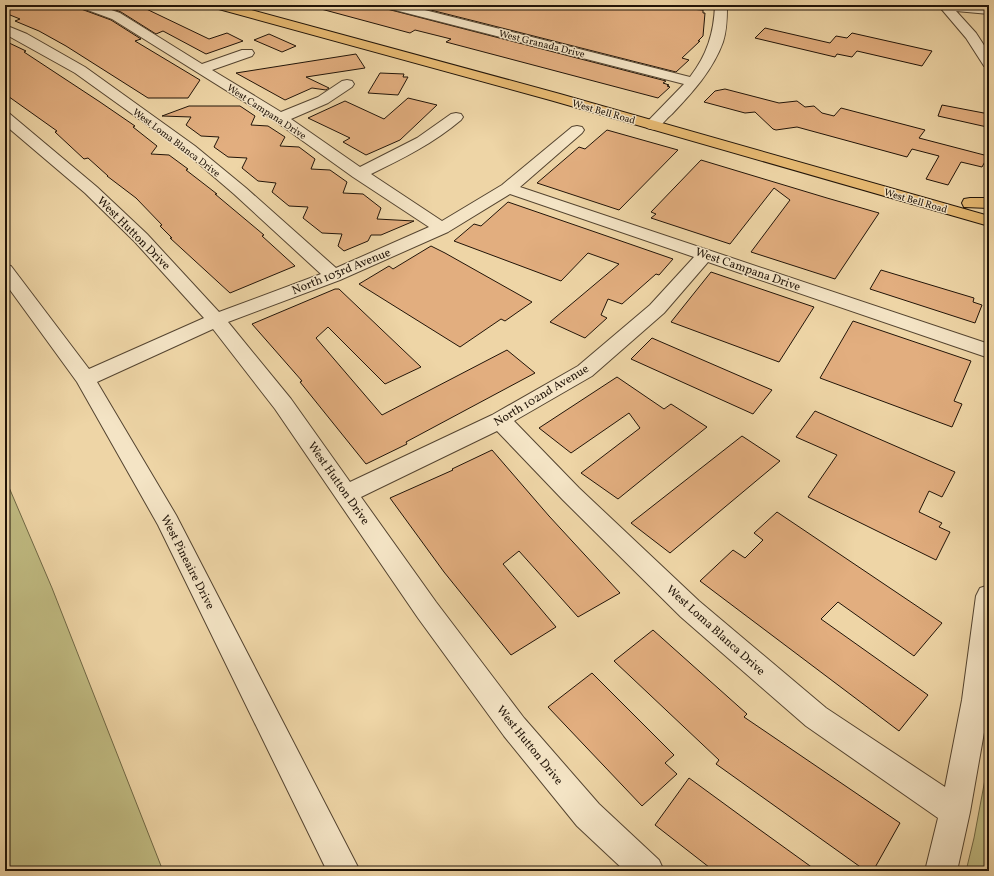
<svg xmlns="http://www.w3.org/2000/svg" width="994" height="876" viewBox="0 0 994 876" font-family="Vollkorn,serif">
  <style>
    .green { fill: #c0bb82; stroke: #706845 }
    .building { fill: #e2ae7f; stroke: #211408 }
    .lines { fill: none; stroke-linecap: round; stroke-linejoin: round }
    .minor-casing { stroke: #544430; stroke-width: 2 }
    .major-casing { stroke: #211408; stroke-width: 2 }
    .minor { fill: #f4e4c5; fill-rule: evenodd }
    .major { fill: #e7ba73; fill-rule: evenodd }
    .labels { text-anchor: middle; stroke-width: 3; stroke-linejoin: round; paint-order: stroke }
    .far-street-label { font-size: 10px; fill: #211408; stroke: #f4e4c5 }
    .street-label { font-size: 12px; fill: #211408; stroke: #f4e4c5 }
  </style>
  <rect width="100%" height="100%" fill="#eed5a6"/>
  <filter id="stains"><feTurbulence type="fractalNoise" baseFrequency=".005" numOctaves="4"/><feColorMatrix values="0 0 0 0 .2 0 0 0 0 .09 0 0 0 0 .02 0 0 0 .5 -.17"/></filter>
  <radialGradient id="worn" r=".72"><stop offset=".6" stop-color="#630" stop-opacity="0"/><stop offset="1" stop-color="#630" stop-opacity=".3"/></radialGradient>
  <path class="green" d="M5,478l47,110 111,283h-158z
    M989,758v113h-23l8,-33z"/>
  <path class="building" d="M5,5h74l2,4 30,11 30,19 -6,2 65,39 -12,18h-40l-82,-52 -27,-15 -24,-10 5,-2 -15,-6z
    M102,5h36l71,34 18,-6 16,8 -37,13 -43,-23 -7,3 -35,-22z
    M322,5h62l3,4 279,72 -3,2 6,2 -2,1 3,1 -12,11 -212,-56 5,-3 -36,-9 -5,3 -89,-24z
    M411,5h227l65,5v3h2l-2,23 -5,5h2l-18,17 7,2 -13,12z
    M765,28l65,15 6,-7 11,2 5,-5 80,18 -10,15 -65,-15 -5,6 -15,-3 -2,3 -80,-19z
    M269,34l27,12 -14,6 -28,-12z
    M5,41l21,10 -2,1 76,50 35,24 -2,1 24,19 -6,8 18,1 19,14 -2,1 31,24h-2l49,41 -2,1 33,30 -65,27 -60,-55h2l-12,-12 2,-1 -26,-27 -29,-22h1l-20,-18 -4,1 -29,-27 2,-1 -52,-37z
    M356,54l9,14 -59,9 23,11 -3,2 -14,-2 -27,12 -49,-27z
    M380,73l24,1 -1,3h5l-10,18 -30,-2z
    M725,89l54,14 18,-2 8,6 9,-1 8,7 12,3 7,-8 84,22 -6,8 69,18 -6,11 -21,-5 -13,23 -22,-6 13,-23 -27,-7 -5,8 -110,-30 -21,3 -3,-1 -18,-17 -10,1 -41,-11 11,-11z
    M408,98l29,7 -37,35 -34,15 -23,-13 7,-4 -42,-20 37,-17 39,18z
    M942,105l47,9 -2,13 -49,-11z
    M189,106h51l15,10 -4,9 17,1 17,11 -5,9 19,1 16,12 -4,10 19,1 17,12 -4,11 20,1 18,14 -4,11 37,2 -33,14h-10l-3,6 -24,10 -6,-5 4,-12 -20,-1 -19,-15 5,-11 -19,-1 -17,-14 4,-9 -18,-2 -16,-13 5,-10 -19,-1 -14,-10 5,-10 -18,-1 -15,-11 5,-8 -29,-1z
    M607,130l71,20 -59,60 -82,-27 42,-36 6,2z
    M701,160l126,38 52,15 -44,66 -84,-27 39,-52 -16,-12 -44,56 -79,-26 5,-4 -5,-2z
    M508,202l90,31 75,26 -14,16 -3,-1 -34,30 -14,-5 -7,16 6,3 -22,20 -35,-16 69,-58 -31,-11 -27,28 -107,-40 20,-17 7,2z
    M431,246l14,7 87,49 -27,19 -4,-2 -41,28 -101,-63 30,-18 4,3z
    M881,270l93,28 -1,4 9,3 -7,18 -105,-34z
    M711,272l103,35 -35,55 -108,-40z
    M335,289h4l82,78 -36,17 -57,-57 -12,11 66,77 125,-65 28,23 -129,69 1,2 -41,20 -66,-82 2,-1 -50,-57z
    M853,321l118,40 -17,40 8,3 -10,23 -132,-49z
    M652,338l120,52 -19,24 -122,-55z
    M617,377l47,32 7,-5 36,23 -89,72 -37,-26 59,-45 -11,-15 -58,40 -32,-25z
    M815,411l140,61 -13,25 -13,-6 -10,21 23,11 -3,4 11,5 -14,28 -128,-63 29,-42 -41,-18z
    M742,436l38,25 -110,92 -39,-30z
    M492,450l57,66 71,77 -42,24 -59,-66 -16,13 53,63 -45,28 -67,-83 -54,-74 63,-28 -1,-1z
    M777,512l165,111 -28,33 -76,-54 -17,17 107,76 -29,36 -199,-150 33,-31 12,8 18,-18 -9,-7z
    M653,630l94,84 -3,3 156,106 -27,48h-7l-150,-107 3,-4 -105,-99z
    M592,673l82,82 -9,8 12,11 -35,32 -94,-99z
    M689,778l67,49 61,44h-103l-59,-46z"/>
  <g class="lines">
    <g class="minor-casing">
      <path id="minor" d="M80,5h17l23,8 82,51 40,-14h10l2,3 -2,3 -40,14 69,42 37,-15 24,-16 5,-1 5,1 2,3 -2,3 -24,16 -37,16 69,48 57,-29 34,-24 5,-1 5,1 2,3 -2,3c-27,23 -59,39 -90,54l71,47 60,-36 70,-58 5,-1 5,1 2,3 -2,3 -62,54 469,157v14l-281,-96 -44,51 -72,63 -78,45 65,67 120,113 127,107 119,79 17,-87 14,-104 4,-8 9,-3v119l-19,108 -13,59h-32l13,-53 -132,-92 -125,-109 -118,-117 -66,-69 -136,66 75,105 88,116 75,86 60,56 5,11h-39l-48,-45 -73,-90 -86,-118 -143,-209 -62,-80 -116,53 79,133 184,356h-33l-169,-346 -81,-143 -72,-99v-18l6,1 78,103 115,-51 -69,-76 -50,-49 -80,-68v-12l5,1 87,73 50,47 72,78 102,-38 -87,-80 -49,-42 -110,-79 -70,-39v-9l22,9 58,33 110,79 51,42 90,80 93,-41 -76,-50 -78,-56 -163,-102 -30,-11zM510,194l184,63 -44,48 -72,61 -86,49 -142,67 -59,-83 -63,-77 112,-42 108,-48z
        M385,5h20l285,72c17,-22 24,-44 25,-72h12c0,12 0,25 -4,37 -10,28 -31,51 -51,72 -5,4 -11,12 -16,15 -3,1 -6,0 -9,-1l-2,-3 2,-3 37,-38 -297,-76z
        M938,5l51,1v8l-33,-3 20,22 13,20v14l-5,-1 -18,-28z"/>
    </g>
    <g class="major-casing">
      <path id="major" d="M213,5h20l327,89 429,122v10l-439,-126 -335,-92z
        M970,198h19v10l-25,-1 -2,-4 2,-4z"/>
    </g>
    <use href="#minor" class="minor"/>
    <use href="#major" class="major"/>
  </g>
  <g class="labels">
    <g class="far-street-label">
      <text transform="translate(542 43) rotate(14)" y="4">West Granada Drive</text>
      <text transform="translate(267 111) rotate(33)" y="4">West Campana Drive</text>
      <text transform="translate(604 111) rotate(16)" y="4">West Bell Road</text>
      <text transform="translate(177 142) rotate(37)" y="4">West Loma Blanca Drive</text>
      <text transform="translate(916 200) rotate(16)" y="4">West Bell Road</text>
    </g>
    <g class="street-label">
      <text transform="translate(134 233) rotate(45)" y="4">West Hutton Drive</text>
      <text transform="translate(748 269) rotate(19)" y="4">West Campana Drive</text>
      <text transform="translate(341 271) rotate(-22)" y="4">North 103rd Avenue</text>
      <text transform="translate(541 395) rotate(-31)" y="4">North 102nd Avenue</text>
      <text transform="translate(339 483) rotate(55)" y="4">West Hutton Drive</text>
      <text transform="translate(188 562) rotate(63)" y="4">West Pineaire Drive</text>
      <text transform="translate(716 630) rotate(42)" y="4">West Loma Blanca Drive</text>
      <text transform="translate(530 745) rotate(51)" y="4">West Hutton Drive</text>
    </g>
  </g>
  <rect width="994" height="876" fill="none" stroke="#eed5a6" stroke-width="20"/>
  <rect x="6" y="6" width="982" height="864" fill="none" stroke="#211408" stroke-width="2"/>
  <rect x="10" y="10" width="974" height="856" fill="none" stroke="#211408"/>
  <rect width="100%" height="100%" filter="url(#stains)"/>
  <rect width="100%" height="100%" fill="url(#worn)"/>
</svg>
